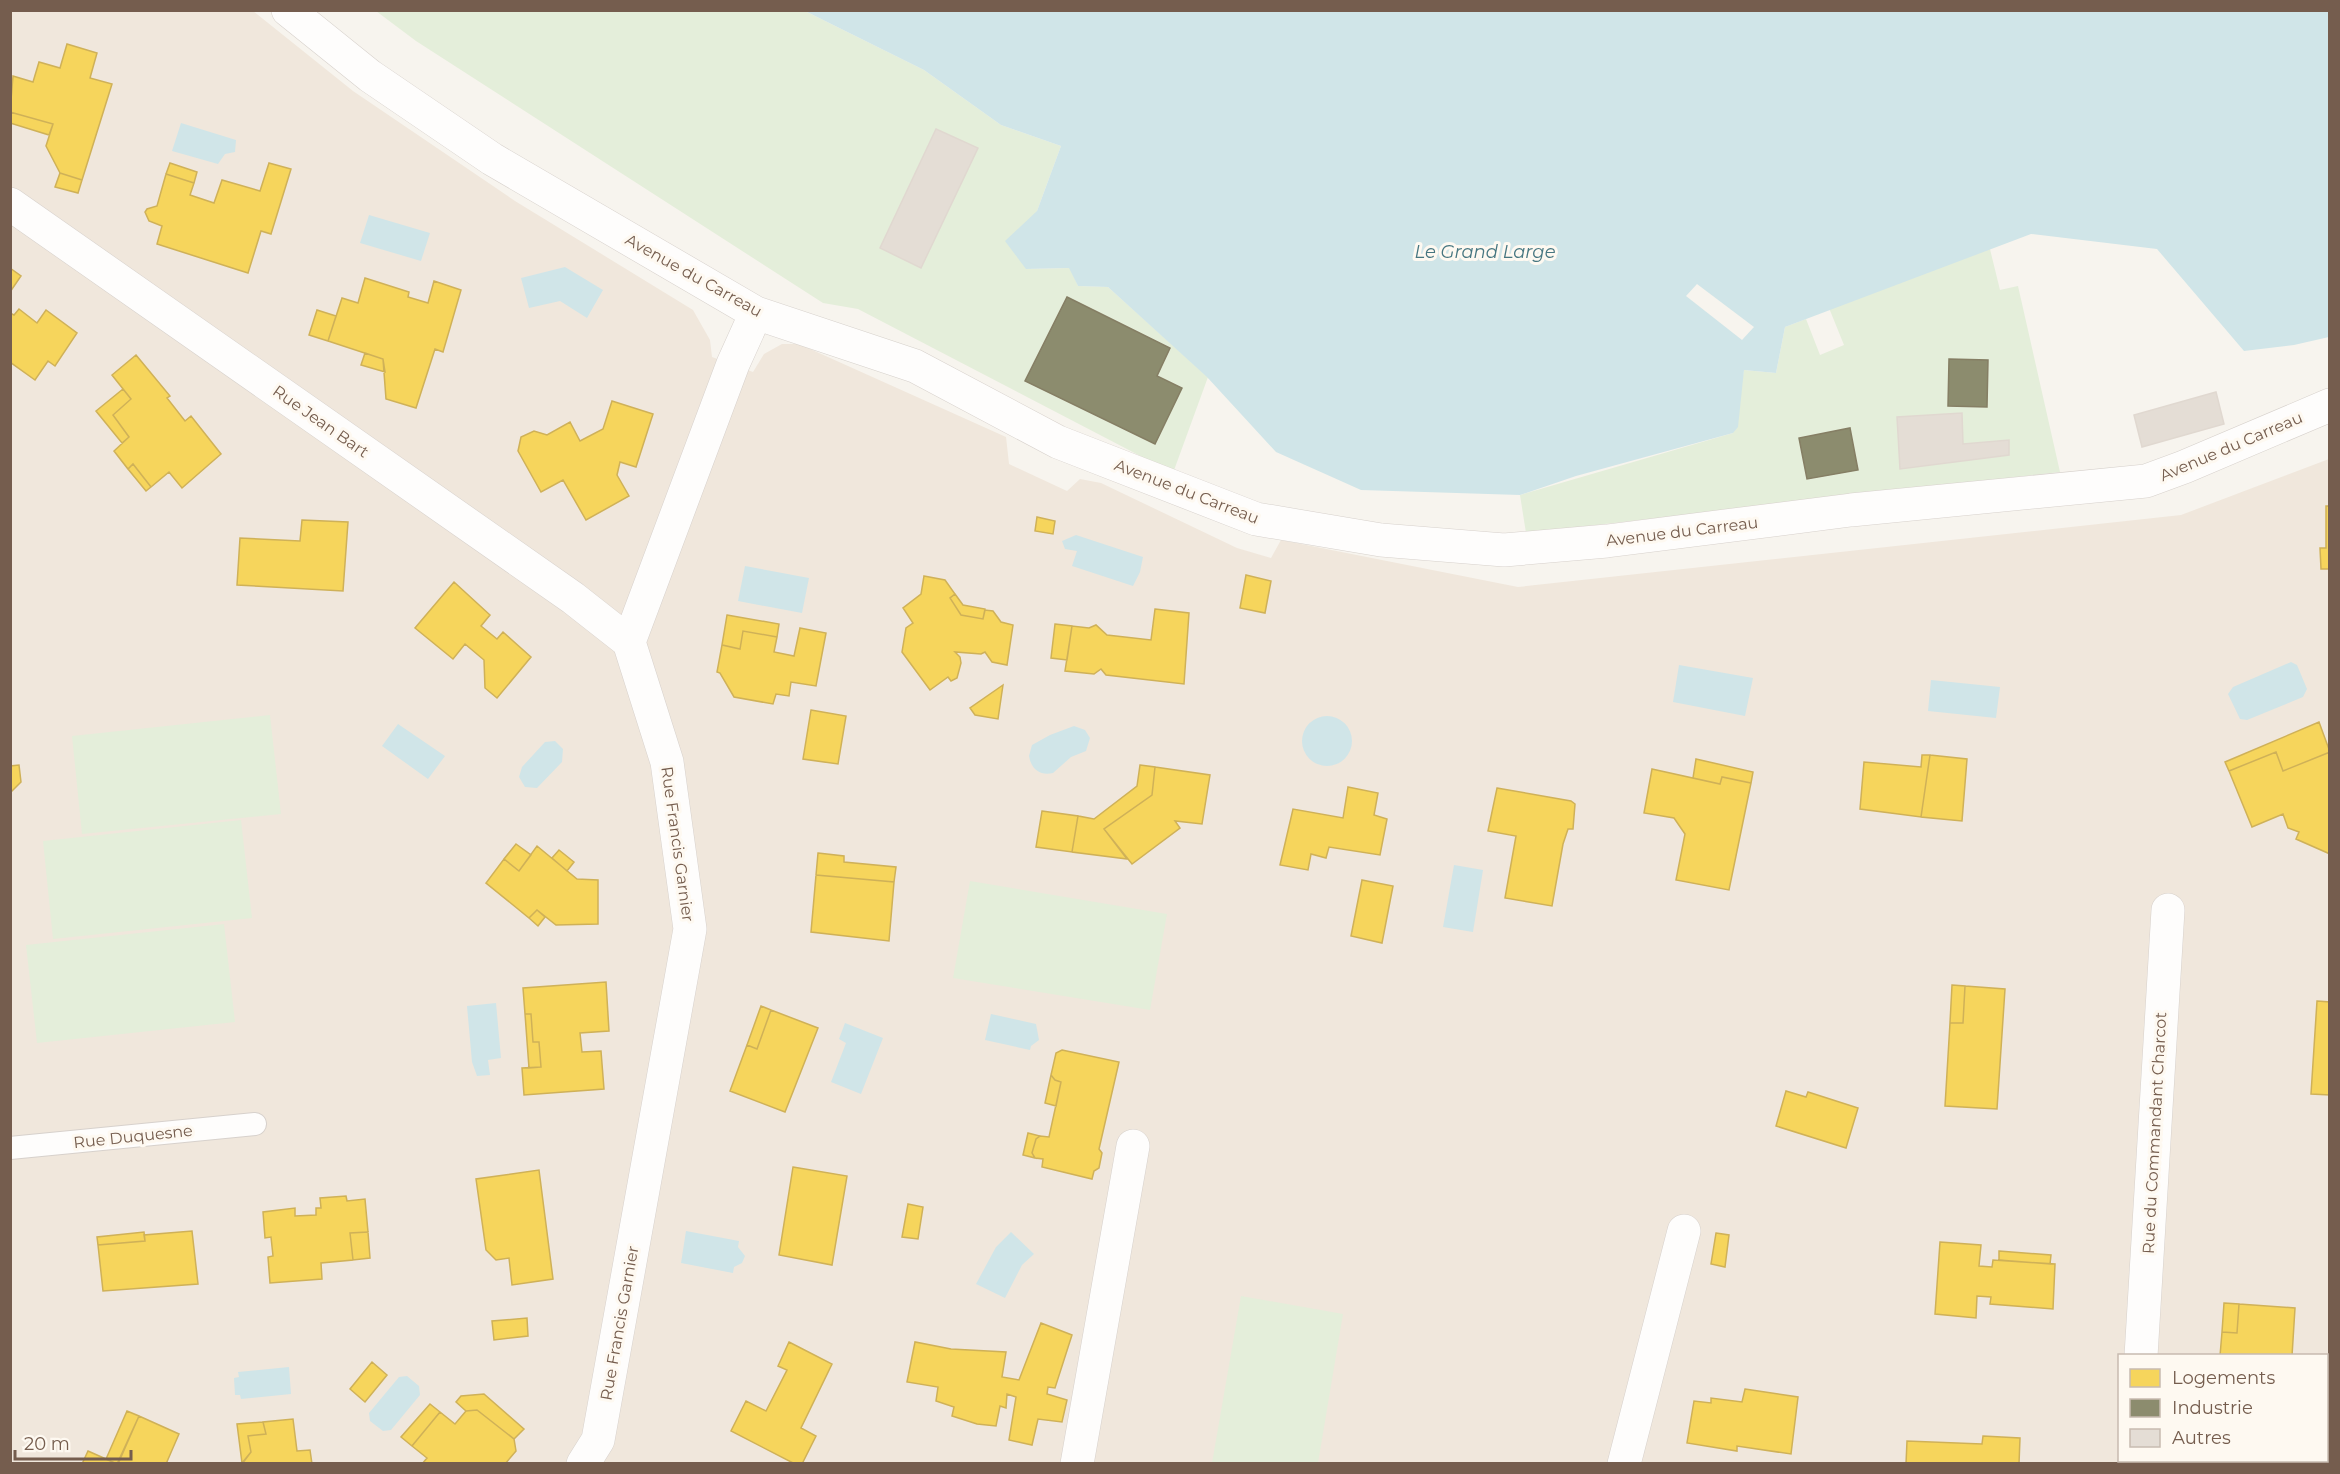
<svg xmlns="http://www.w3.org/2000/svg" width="2340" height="1474" viewBox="0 0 2340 1474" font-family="Montserrat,sans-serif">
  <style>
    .residential { fill: #f0e7dc; fill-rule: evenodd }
    .green { fill: #e4eeda }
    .water { fill: #d0e5e8 }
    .pier { fill: #f7f4ee }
    .homes { fill: #f6d55c; stroke: #cfb158; stroke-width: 1.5 }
    .industry { fill: #8c8c6e; stroke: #857e64; stroke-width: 1.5 }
    .building { fill: #e4ddd5; stroke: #e0d8d0; stroke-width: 1.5 }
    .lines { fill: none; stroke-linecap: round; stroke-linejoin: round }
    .service-casing { stroke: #d7d1cc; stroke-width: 24 }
    .minor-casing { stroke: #d7d1cc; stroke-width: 34 }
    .service { stroke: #fefdfc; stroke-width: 22 }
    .minor { stroke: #fefdfc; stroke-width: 33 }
    .labels { text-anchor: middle; stroke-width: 6; stroke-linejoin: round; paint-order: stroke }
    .street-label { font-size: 16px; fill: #755d4e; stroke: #fef9f1 }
    .water-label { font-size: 18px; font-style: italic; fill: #467680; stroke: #fef9f1 }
  </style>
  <rect width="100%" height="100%" fill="#f7f4ee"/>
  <path class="residential" d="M10,11h243l100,80 162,110 178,109 17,30 2,17 41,15 11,-18 18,-10h17l207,93 3,27 58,27 13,-12 21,4 136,65 34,10 10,-18 237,47 663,-72 148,-56v1004h-2318zM2120,1356h206v104h-206z"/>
  <path class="green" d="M376,11h429l119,59 77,55 60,21 -24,65 -11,58 44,-1 8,18 30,1 100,90 -35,96 -315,-164 -35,-6 -407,-262z
    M1988,241l12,49 18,-4 42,186 -534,61 -6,-38 213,-62 11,-63 32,3 9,-46 21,-8 14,36 24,-10 -15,-37z
    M270,715l11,99 -199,20 -10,-98z
    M241,820l11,98 -199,21 -10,-98z
    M970,881l197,33 -17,96 -197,-32z
    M224,924l11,98 -198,21 -11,-98z
    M1241,1296l102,18 -25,149h-106z"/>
  <path class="water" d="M805,11h1524v326l-35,8 -50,6 -87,-102 -126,-15 -246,93 -9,46 -32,-3 -6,57 -5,6 -157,43 -56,19 -159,-5 -85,-38 -69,-75 -99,-90 -30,-1 -9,-18 -43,1 -21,-28 32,-30 24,-65 -60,-21 -77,-55z
    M181,123l55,17 -1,12 -10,2 -7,10 -46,-13z
    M369,215l61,18 -9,28 -61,-18z
    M565,267l38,23 -16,28 -27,-17 -31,7 -8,-30z
    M1076,535l67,22 -3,15 -7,14 -61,-20 5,-15 -12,-2 -3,-8z
    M745,566l64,12 -7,35 -64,-12z
    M2291,662l6,3 10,24 -4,8 -56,23 -7,-1 -12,-25 5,-7z
    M1679,665l74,13 -8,38 -72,-14z
    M1931,680l69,7 -4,31 -68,-7z
    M1302 741a25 25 0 1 1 50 0a25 25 0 1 1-50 0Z
    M398,724l47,32 -17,23 -46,-33z
    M1074,726l11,4 5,8 -4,13 -15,6 -18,16c-13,3 -22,-4 -24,-17l3,-11 18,-10z
    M555,741l8,8 -1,13 -25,26 -12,-1 -6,-10 3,-10 23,-25z
    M1454,865l29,5 -10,62 -30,-5z
    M496,1003l5,55 -13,2 2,15 -13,1 -5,-14 -5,-56z
    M991,1014l45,10 3,16 -8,6 -1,4 -45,-10z
    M845,1023l38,15 -22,56 -30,-12 15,-39 -7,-4z
    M686,1231l53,10 -1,6 7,9 -3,7 -8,4 -1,6 -52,-10z
    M1011,1232l23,22 -12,11 -17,33 -29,-14 20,-37z
    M289,1367l2,27 -50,5 -1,-4h-5l-1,-17 5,-1 -1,-5z
    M407,1376l12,10 1,9 -29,35 -8,1 -13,-10 -1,-8 30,-36z"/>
  <path class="pier" d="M1697,284l57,43 -12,13 -56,-44z"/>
  <path class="homes" d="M67,44l30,9 -7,25 22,6 -30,96 -22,-7 -14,-27 7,-22 -43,-12 3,-36 20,6 6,-20 21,6z
    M10,112l43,12 -4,11 -39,-12z
    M170,163l27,9 -3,11 -28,-9z
    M269,163l22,6 -20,65 -10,-3 -13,42 -91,-29 5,-18 -13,-5 -4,-9 2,-3 10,-3 9,-32 28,9 -4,12 24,8 8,-23 38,11z
    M60,173l22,7 -4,13 -23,-6z
    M10,268l11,8 -11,16z
    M365,278l44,14 -1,5 20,6 6,-22 27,9 -18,62 -8,-3 -19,59 -30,-9 -3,-40 -55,-18 14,-43 16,5z
    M19,309l18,14 9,-13 31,23 -22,33 -7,-5 -13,19 -25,-18v-49l4,2z
    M317,310l19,6 -8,25 -19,-6z
    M365,353l18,6 2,13 -24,-7z
    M136,355l34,41 -3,2 18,23 6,-5 30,38 -39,34 -13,-16 -18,15 -18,-23 -5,5 -14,-18 15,-14 -16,-22 18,-16 -19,-24z
    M123,389l8,10 -18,16 16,22 -7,6 -26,-32z
    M612,401l41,13 -17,53 -16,-5 -3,13 12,21 -43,24 -23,-40 -22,12 -23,-41 3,-14 13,-6 13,4 23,-13 10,19 23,-12z
    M133,464l18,23 -5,4 -18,-22z
    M2326,506h4v63h-9l-1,-21h6z
    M1037,517l18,4 -2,13 -18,-3z
    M302,520l46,2 -5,69 -106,-6 3,-47 60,3z
    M1246,575l25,6 -6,32 -25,-5z
    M924,576l21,4 10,14 -5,4 11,17 22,4 2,-9 8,1 8,11 12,3 -6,40 -15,-3 -7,-10 -4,2 -26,-2 5,5 1,6 -4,15 -6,3 -3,-4 -18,13 -28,-38 4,-24 7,-5 -10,-15 18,-14z
    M454,582l36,33 -9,11 16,13 6,-7 28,25 -34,41 -12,-10 -1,-28 -19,-16 -12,15 -38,-31z
    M955,594l8,11 22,4 -2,10 -22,-4 -11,-17z
    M1155,609l34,4 -5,71 -78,-9 -5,-6 -7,5 -29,-3 7,-45 17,2 7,-3 11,10 44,5z
    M727,615l52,9 -2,13 -34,-6 -3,18 -18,-4z
    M1055,624l17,2 -5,34 -16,-2z
    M800,628l26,5 -10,53 -25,-4 -2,14 -13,-2 -3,10 -39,-7 -14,-24 -3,-1 5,-27 18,4 3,-18 34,6 -3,15 20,4z
    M1003,685l-5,34 -23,-4 -5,-7z
    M811,710l35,6 -8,48 -35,-5z
    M2319,722l11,30 -47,19 -7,-19 -47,19 -4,-9z
    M2276,752l7,19 47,-19v102l-34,-15 3,-7 -11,-4 -5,-14 -31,13 -23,-56z
    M1922,755h8l-9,62 -61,-8 4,-47 57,5z
    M1930,755l37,4 -5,62 -41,-4z
    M1696,759l57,13 -2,11 -29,-6 -2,7 -27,-6z
    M19,765l2,17 -11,11v-27z
    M1140,765l15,2 -3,28 -48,34 23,30 -55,-7 6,-36 16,3 43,-33z
    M1155,767l55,8 -8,49 -27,-3 5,7 -48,36 -28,-35 48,-34z
    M1652,769l68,15 2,-7 29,6 -22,107 -53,-10 9,-46 -11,-16 -30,-5z
    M1348,787l30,6 -4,22 13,4 -7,36 -51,-8 -3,11 -15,-4 -3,16 -28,-5 13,-56 50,9z
    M1497,788l74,13 4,3 -2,25h-5l-5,15 -11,62 -47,-8 11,-62 -28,-5z
    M1042,811l36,5 -6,36 -36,-5z
    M516,844l15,11 -12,16 -15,-12z
    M537,846l40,33 21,1v44l-42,1 -19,-15 -8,8 -43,-35 18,-24 15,12z
    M559,850l15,12 -7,9 -15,-13z
    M818,853l26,3v6l52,5 -2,15 -78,-7z
    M816,875l78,7 -5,59 -78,-9z
    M1362,880l31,6 -11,57 -31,-7z
    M537,910l8,7 -7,9 -9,-8z
    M606,982l3,49 -29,2 2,19 19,-1 3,38 -80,6 -2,-27 19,-1 -2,-25h-6l-2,-28h-6l-2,-26z
    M1952,985l13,1 -2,37h-13z
    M1965,986l40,3 -8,120 -52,-3 5,-83h13z
    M2317,1001l13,1v93l-19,-1z
    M761,1006l10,4 -14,39 -10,-4z
    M771,1010l47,18 -33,84 -55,-21 17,-46 10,4z
    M525,1014h6l2,28h6l2,25 -12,1z
    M1062,1050l57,12 -20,87 3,4 -3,15 -5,3 -2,8 -50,-12 1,-8 -8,-1 -3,-5 4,-14 4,-3 9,1 12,-55 -6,-2 -4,-5 5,-22z
    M1051,1075l4,5 6,2 -5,24 -11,-3z
    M1786,1091l20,6 2,-5 50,16 -12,40 -70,-22z
    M1028,1133l12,3 -4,3 -4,14 3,5 -12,-3z
    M793,1167l54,9 -15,89 -53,-10z
    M539,1170l14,109 -41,6 -3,-27 -13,2 -10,-10 -10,-71z
    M346,1196l1,5 18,-2 3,33 -18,1 3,27 -32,3 1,16 -52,4 -2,-26 5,-1 -2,-19 -6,1 -2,-26 32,-4v8l21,-1v-7h5l-1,-10z
    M908,1204l15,3 -5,32 -16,-2z
    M192,1231l6,53 -95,7 -5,-46 47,-4 -1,-6z
    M144,1232l1,9 -47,4 -1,-8z
    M368,1232l2,26 -17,2 -3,-27z
    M1716,1233l13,2 -4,32 -14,-3z
    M1940,1242l41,3 -2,21 13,1 1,-7 62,4 -2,45 -63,-5 1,-7 -14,-1 -1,22 -41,-4z
    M1999,1251l52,4 -1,9 -51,-4z
    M2224,1303l15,1 -2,29 -15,-1z
    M2239,1304l56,4 -3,48h-72l2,-24 15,1z
    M527,1318l1,18 -34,4 -2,-19z
    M1041,1323l31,12 -17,53 -7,-1 -1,7 20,6 -5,22 -24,-3 -6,26 -23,-5 7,-43 -9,-3 -1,14 -6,-2 -4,20 -19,-2 -25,-8 2,-9 -18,-6 2,-14 -31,-5 8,-40 36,7 55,3 -4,25 17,3z
    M789,1342l43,22 -31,64 15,8 -14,28h-7l-64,-33 15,-30 20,10 21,-41 -9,-4z
    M372,1362l15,13 -22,27 -15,-13z
    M1745,1389l53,8 -7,57 -54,-8v5l-50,-8 7,-42 17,2v-5l31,4z
    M484,1394l40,35 -10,10 -37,-29 -11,1 -10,-9 5,-6z
    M430,1404l10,8 -28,34 -11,-9z
    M477,1410l37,29 2,12 -11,13h-83l5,-6 -15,-12 28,-34 15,12 11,-13z
    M127,1411l12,5 -22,48 -11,-5z
    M139,1416l40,18 -13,30h-48z
    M293,1419l4,32 13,-1 2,14h-70l9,-12 -3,-16 18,-2 -3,-12z
    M263,1422l3,12 -18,2 3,16 -9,11 -5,-39z
    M1983,1436l37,2 -1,26h-113l1,-23 75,3z
    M88,1451l18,8 11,5h-35z"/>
  <path class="industry" d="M1067,297l103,51 -13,28 25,12 -27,56 -130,-63z
    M1949,359l39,1 -1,47 -39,-1z
    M1850,428l8,42 -51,9 -8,-41z"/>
  <path class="building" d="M936,129l42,19 -57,120 -41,-20z
    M2216,392l8,32 -82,23 -8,-32z
    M1962,413l1,31 46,-4v15l-109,14 -3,-52z"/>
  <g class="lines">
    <g class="service-casing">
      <path id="service" d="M10,1148l245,-24"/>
    </g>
    <g class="minor-casing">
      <path id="minor" d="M288,10l82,66 122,83 264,154 159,53 143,76 198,77 125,21 123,10 103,-9 244,-31 295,-29 38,-14 146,-62
        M10,204l563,394 56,44
        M2141,1356l27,-446
        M583,1464l15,-24 92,-511 -23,-167 -38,-120 104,-278 23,-51
        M1077,1464l56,-318
        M1624,1464l60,-233
        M2134,1464l1,-4"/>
    </g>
    <use href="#service" class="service"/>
    <use href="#minor" class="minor"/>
  </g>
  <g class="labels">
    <g class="street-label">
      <text transform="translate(694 275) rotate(29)" y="6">Avenue du Carreau</text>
      <text transform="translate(321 421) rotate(35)" y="6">Rue Jean Bart</text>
      <text transform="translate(2231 446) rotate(-23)" y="6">Avenue du Carreau</text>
      <text transform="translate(1187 491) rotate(21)" y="6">Avenue du Carreau</text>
      <text transform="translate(1682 531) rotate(-7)" y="6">Avenue du Carreau</text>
      <text transform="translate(678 844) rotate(82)" y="6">Rue Francis Garnier</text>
      <text transform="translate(2154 1133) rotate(-87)" y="6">Rue du Commandant Charcot</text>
      <text transform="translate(133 1136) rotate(-6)" y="6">Rue Duquesne</text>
      <text transform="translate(619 1323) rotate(-80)" y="6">Rue Francis Garnier</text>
    </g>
    <g class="water-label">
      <text x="1485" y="258">Le Grand Large</text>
    </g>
  </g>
  <rect width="2340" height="1474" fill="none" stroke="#755d4e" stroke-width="24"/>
  <rect x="2118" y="1354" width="210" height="108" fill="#fef9f1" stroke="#c7bbb0" stroke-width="1.5"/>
  <rect x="2130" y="1369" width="30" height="18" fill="#f6d55c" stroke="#c7bbb0" stroke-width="1.5"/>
  <text x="2172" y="1384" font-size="18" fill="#755d4e">Logements</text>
  <rect x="2130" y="1399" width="30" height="18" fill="#8c8c6e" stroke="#c7bbb0" stroke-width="1.5"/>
  <text x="2172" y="1414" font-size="18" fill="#755d4e">Industrie</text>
  <rect x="2130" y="1429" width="30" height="18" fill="#e4ddd5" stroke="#c7bbb0" stroke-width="1.5"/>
  <text x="2172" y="1444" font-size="18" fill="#755d4e">Autres</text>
  <path d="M15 1450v9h116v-9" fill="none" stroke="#755d4e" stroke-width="3"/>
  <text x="24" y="1450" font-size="18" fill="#755d4e" stroke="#fef9f1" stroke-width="4.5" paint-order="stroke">20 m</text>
</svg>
